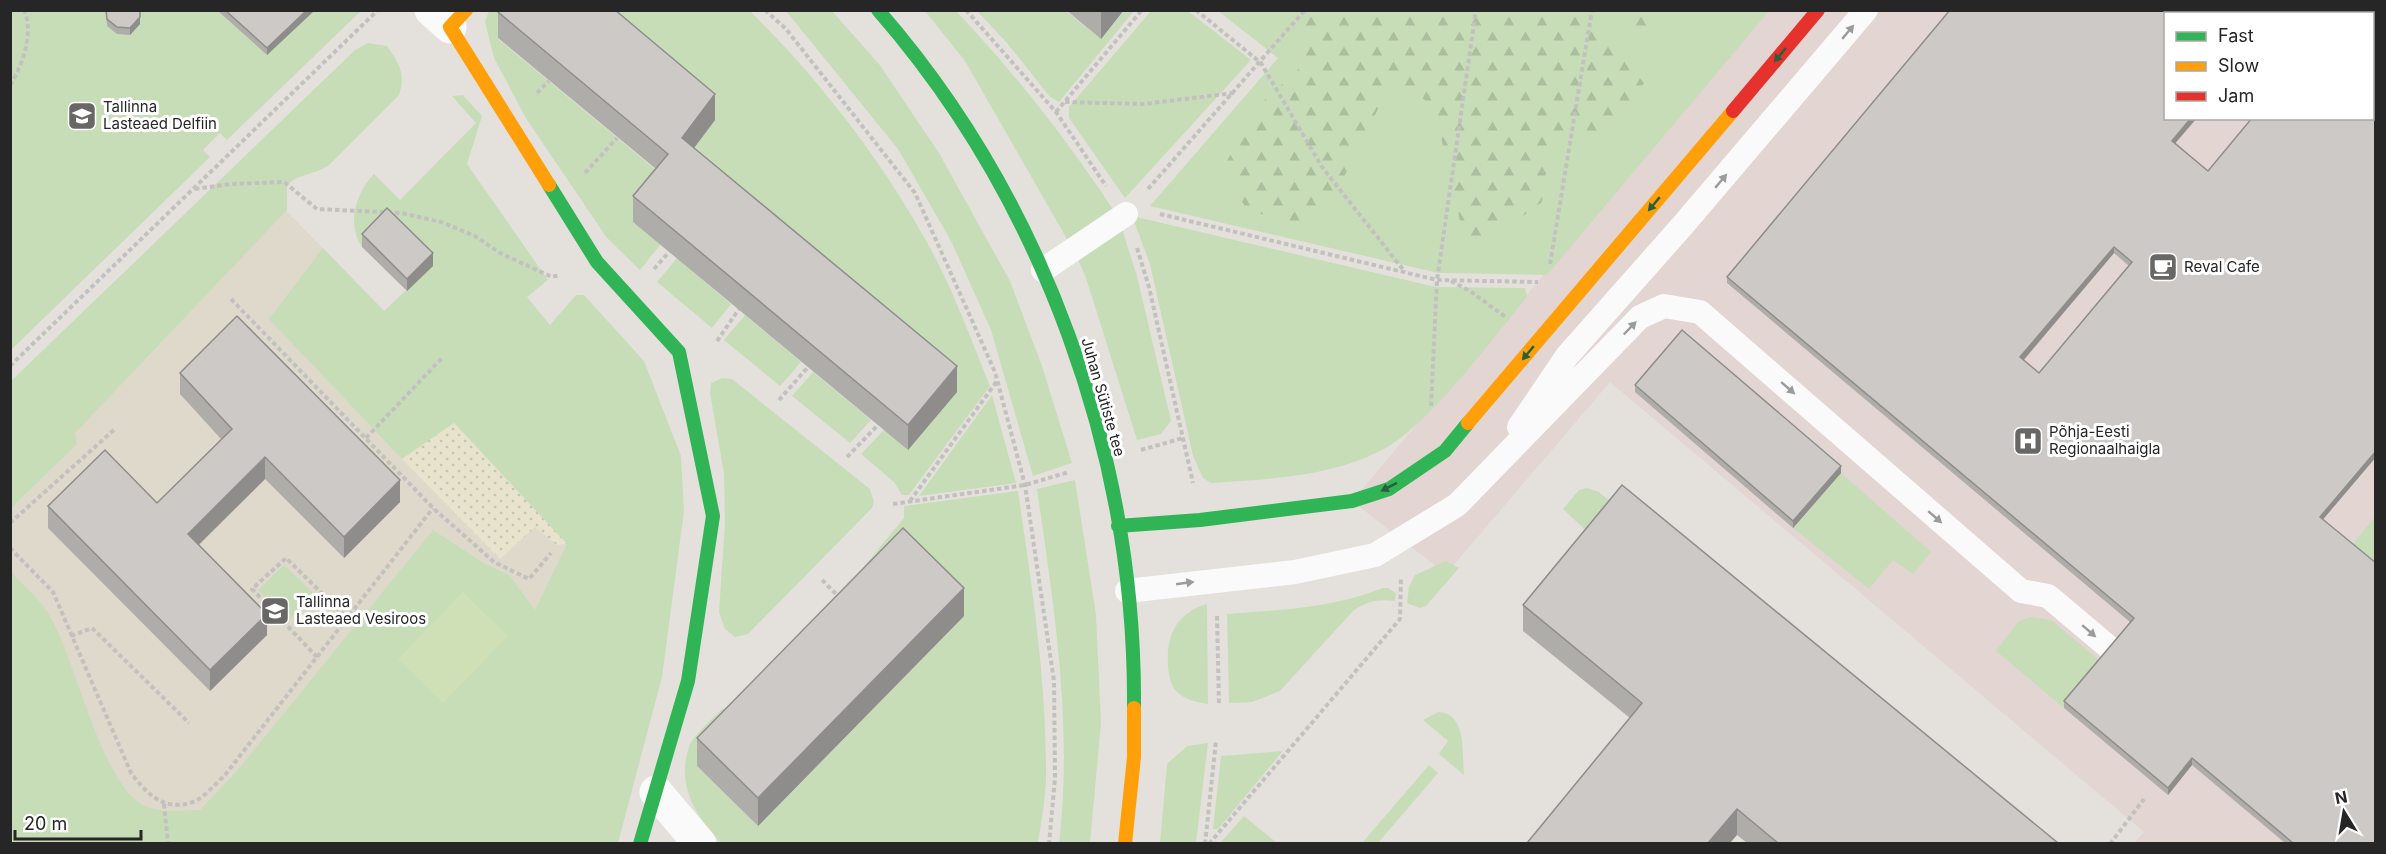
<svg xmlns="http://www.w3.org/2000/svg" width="2386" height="854" viewBox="0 0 2386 854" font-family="Inter,sans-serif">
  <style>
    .education { fill: #ded9cb }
    .medical { fill: #e2d5d2; fill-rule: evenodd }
    .grass { fill: #c7ddb8 }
    .forest { fill: url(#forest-firs) }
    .sand { fill: url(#sand-dots) }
    .pitch { fill: #d0e0b6 }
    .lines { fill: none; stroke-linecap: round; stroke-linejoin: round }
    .path { stroke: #c2c1c0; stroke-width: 4; stroke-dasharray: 4.5 3; stroke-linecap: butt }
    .lane { stroke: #fbfafa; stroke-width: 24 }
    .street { stroke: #fbfafa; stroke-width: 33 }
    .fast { stroke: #30b455; stroke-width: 14 }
    .slow { stroke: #ff9f0a; stroke-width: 14 }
    .jam { stroke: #e5322d; stroke-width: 14 }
    .wall { fill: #afadaa; fill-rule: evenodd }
    .shaded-wall { fill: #8f8d8b }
    .building { fill: #ccc9c6; stroke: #8f8d8b; stroke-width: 1.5; fill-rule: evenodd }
    .oneway { fill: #9b9b9b }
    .oneway2 { fill: #2a5f39 }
    .labels { text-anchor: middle; stroke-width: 6; stroke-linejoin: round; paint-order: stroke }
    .poi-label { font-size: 15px; fill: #262626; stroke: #fff; text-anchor: start }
    .street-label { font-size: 15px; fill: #262626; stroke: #fff }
  </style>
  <defs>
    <pattern id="forest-firs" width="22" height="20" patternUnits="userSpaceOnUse" patternTransform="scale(1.5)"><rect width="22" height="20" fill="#c7ddb8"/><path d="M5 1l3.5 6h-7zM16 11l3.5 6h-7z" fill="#abbe9e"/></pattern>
    <pattern id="sand-dots" width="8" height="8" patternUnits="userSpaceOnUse" patternTransform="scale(1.5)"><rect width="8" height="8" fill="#e7e3cc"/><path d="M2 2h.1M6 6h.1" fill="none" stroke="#c6c3af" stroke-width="1.8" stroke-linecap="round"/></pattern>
  </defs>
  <rect width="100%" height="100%" fill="#e4e1dc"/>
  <path class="education" d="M265,189l119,122 23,-20 215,173 -192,379 -419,1 -1,-388z"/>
  <path class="medical" d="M1767,11h608v832h-241l10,-11 -534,-450 -164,192 -94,-73zM2166,14h206v104h-206z"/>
  <path class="grass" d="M10,11h351l-134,129 -7,-7 -17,17 7,7 -199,193z
    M489,11h32l-23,28 170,141 -7,64 -21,26 -33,-32 -80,-118 -33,-62 -9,-36z
    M584,11h166c72,71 139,158 186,248 21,41 37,85 54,127l-81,109h-7l-8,-13 -33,-28 23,-24 25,20 -227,-286 33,-44z
    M786,11h46l47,53 60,89 71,128 32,85 30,97 -39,13 -42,-146 -40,-89 -53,-92z
    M925,11h31c59,62 113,131 160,203l-45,32 -106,-185z
    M977,11h89l35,28 23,-28h10l-75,91 -9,-5 -43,-54z
    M1151,11h37l63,49 -126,138 -56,-80v-11z
    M1218,11h551l-222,264 -109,-2 -288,-67 128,-148z
    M368,43l19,3c12,17 19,28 12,49l-70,70c-15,10 -28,8 -42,20v25l-212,223 2,11 -66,64v-127l344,-331z
    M463,95l19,21 -15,48 81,116 -21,17 23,28 26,-30h8l60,66 37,95 3,55 -22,166 -44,166h-607l-1,-272c14,15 33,31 42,49 24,43 49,159 89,184 17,10 40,6 59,6l36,-38 197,-242 52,34 24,11 26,35 32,-66 -113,-121 -52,36 -133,-140 54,-71 61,63 48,-45 -44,-45 -26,26c-16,-24 -6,-54 12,-73l26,26 76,-77 -24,-27z
    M1132,216l304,71 89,1 2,9c-36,43 -98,129 -145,153 -52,27 -113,29 -171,33l-8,-5 -10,-22 -43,-192z
    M1122,229l15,47 34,145 -10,13 -24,6 -51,-162 -9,-21z
    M677,258l54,46 -19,24 -55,-46z
    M745,315l56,47 -21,24 -56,-46z
    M813,372l58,48 -21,23 -58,-47z
    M722,378l10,1 138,110 4,13 -2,6 -124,126 -13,3 -10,-8 -6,-17 6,-89 -1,-49 -14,-81 1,-10z
    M992,395l24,88 -97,13z
    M1841,473l90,79 -18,22 -20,-14 -24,29 -76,-61z
    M1075,480l21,135 5,108 -11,120 -31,1c14,-120 -5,-237 -22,-355z
    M1587,488l12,4 23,19 -25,30 -34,-32 16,-19z
    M1018,491c14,95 29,192 28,289 -1,21 -5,43 -8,63h-317c-25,-27 -45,-57 -32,-96 3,-11 26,-30 34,-39l14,17 -40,41 61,60 108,-262 38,-46v-12z
    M2375,517v53l-26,-22z
    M1446,561l13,7 -33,38 -6,2 -13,-5 2,-16 6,-12z
    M284,565l30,29 -25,26 -31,-30z
    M1383,588h5l8,5 -1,8c-16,-2 -28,0 -42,10l-73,80 -28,11 -23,1 -2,-89c52,-4 106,-6 156,-26z
    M1207,604l1,100c-11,-2 -23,-4 -31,-12 -7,-7 -8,-17 -9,-26 -2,-32 9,-53 39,-62z
    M2030,617l21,3 50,42 -37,46 -68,-57 22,-29z
    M1438,712c29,1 24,41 26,63l-25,-21 9,-13 -25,-21z
    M1208,743l-12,100h-36l7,-79 20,-18z
    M1283,751l-65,78h-5l8,-73z
    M1429,765l9,8 -60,70h-16z
    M1244,816l33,27h-57z"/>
  <path class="forest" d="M1297,11h284l63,72 -31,48 -62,5 -9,66 -74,54 -34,-150 -41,-27 -68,136 -25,14 -54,-21 -24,-38 34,-62 45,-41z
    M1625,11h45l-25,31z"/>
  <path class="sand" d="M454,423l113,121 -10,1 -22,-18 -35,32 -98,-100z"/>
  <path class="pitch" d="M463,592l45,44 -65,67 -45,-44z"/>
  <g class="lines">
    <path class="path" d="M765,10l21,19 129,164 80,179 30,113 29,196 1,97 -6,66
      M966,10l90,102 50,74
      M1196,10l65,53 61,104 83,105
      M10,85c13,-20 24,-53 14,-75
      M537,93l12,-12
      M1065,102l78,2 91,-11
      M1056,112l86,-102
      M585,173l32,-35
      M195,189l36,-5 53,-2 33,27 84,4 40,9 34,14 25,17 52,24 7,-2
      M1148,189l157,-179
      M1160,214l277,66 101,2
      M1137,248l12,39 44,196
      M1550,264l42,-254
      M654,269l15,-17
      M1451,281l19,10 37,27
      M231,299l202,209 61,54 35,17 22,-26
      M717,341l22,-32
      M10,366l368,-356
      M779,400l29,-33
      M1431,406l6,-126 39,-270
      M366,438l77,-81
      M1141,450l42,-12
      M847,457l31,-32
      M910,501l87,-120
      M893,504l132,-19 44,-13
      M10,523l106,-95
      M10,548l43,44 78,181c16,21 33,39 62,29 11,-4 23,-19 32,-27l208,-267
      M822,580l18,18
      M1217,616l2,89
      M71,636l21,-8 97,95
      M317,657l-65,-68 34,-31 61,60
      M164,804l4,40
      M1205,844l11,-103
      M1209,844l191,-225 1,-40
      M2110,844l34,-45"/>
    <path class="lane" d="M1043,270l83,-56
      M1519,427l48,-71 116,-131 183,-215
      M1127,591l168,-19 80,-17 82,-50 183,-188 24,-11 36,6 321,279 27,5 64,54"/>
    <path class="street" d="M431,10l19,17
      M656,792l44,52"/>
    <path class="fast" d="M878,10c165,189 258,446 256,698
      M549,185l48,77 82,90 34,164 -25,165 -48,163
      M1118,526l82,-6 152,-19 37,-12 56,-38 23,-28"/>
    <path class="slow" d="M466,10l-16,17 99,158
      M1468,423l265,-312
      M1125,844l9,-87v-49"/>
    <path class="jam" d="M1733,111l85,-101"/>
  </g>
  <path class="wall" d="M106,10l34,14 -10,11 -13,-1 -10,-8z
    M217,10h98l-48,45z
    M1066,10h58l-23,29z
    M1950,10h426v447l-53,62 53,324h-91l-93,-78 -24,30 -104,-87v-7l66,-79 -403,-339v-6zM2166,14h207l-165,157 -32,-28zM2114,253l15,13 -90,107 -15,-13z
    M498,12l217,108 -21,28 263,244 -49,58 -275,-228v-26l23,-27 -158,-131z
    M362,234l71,32 -26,25 -45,-44z
    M180,373l220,129 -56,56 -79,-79 -66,66 68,90 -57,56 -162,-163v-22l109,-3 64,-64 -41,-45z
    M1635,385l206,88 -48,55 -158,-136z
    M1523,605l535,238h-311l-10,-8 -107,-117 -107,-87z
    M964,616l-206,210 -61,-60v-28z"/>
  <path class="shaded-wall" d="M307,10h8l-48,45v-7z
    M1103,10h21l-23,29v-26z
    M140,17v7l-10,11v-7z
    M715,94v26l-33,44v-26z
    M2191,118h6l-25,29v-6z
    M2114,247v6l-94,111v-7z
    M433,253v13l-26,25v-12z
    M957,366v26l-49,58v-25z
    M2376,451v6l-56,66v-6z
    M265,457v22l-77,76v-21z
    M1841,466v7l-48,55v-7z
    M400,480v22l-56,56v-21z
    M964,588v28l-206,210v-28z
    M267,614v21l-57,56v-21z
    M2192,758v7l-24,30v-7z
    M1737,809v26l-7,8h-22z"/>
  <path class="building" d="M106,10h34v7l-10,11 -13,-1 -10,-8z
    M225,10h82l-40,38z
    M500,10h115l100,84 -33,44 275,228 -49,59 -275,-229 35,-42 -170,-142z
    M1950,10h426v441l-56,66 56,46v280h-83l-101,-85 -24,30 -104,-87 70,-83 -407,-341zM2166,14h207v104h-121l-44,53 -36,-30 19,-23h-25zM2114,247l18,15 -93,111 -19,-16z
    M387,208l46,45 -26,26 -45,-45z
    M237,316l163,164 -56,57 -79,-80 -77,77 79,80 -57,56 -162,-164 57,-56 52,53 75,-74 -52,-56z
    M1682,330l159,136 -48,55 -158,-136z
    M1622,485l436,358h-280l-41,-34 -29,34h-181l115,-140 -119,-98z
    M903,528l61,60 -206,210 -61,-60z"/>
  <defs><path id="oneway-solid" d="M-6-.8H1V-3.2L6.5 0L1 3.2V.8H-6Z" transform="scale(1.5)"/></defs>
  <g class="oneway">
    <use href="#oneway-solid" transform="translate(1848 32) rotate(-50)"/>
    <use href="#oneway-solid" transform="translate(1721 181) rotate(-50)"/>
    <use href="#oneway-solid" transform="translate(1630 328) rotate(-46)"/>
    <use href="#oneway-solid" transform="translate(1788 388) rotate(41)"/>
    <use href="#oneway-solid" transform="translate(1935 517) rotate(41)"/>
    <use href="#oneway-solid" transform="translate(1185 583) rotate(-8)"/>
    <use href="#oneway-solid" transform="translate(2089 631) rotate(41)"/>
  </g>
  <g class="oneway2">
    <use href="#oneway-solid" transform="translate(1780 55) rotate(130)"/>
    <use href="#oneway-solid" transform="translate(1654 204) rotate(130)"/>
    <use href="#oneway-solid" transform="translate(1528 353) rotate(130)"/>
    <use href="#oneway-solid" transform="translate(1389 487) rotate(153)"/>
  </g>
  <defs>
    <g id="school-square" transform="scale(1.5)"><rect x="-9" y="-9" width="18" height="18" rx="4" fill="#686766" stroke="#fff"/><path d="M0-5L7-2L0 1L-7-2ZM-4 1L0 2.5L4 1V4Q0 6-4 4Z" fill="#fff"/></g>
    <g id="cafe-square" transform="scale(1.5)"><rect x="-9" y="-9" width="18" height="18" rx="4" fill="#686766" stroke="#fff"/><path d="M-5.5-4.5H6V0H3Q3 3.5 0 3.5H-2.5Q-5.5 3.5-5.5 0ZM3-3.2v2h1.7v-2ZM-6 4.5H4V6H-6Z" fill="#fff"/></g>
    <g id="hospital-square" transform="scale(1.5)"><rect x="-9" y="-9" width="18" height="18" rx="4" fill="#686766" stroke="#fff"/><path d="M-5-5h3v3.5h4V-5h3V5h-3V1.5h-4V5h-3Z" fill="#fff"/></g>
  </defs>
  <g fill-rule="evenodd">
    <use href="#school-square" x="82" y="116"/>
    <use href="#cafe-square" x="2163" y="267"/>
    <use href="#hospital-square" x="2028" y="441"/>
    <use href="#school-square" x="275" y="611"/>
  </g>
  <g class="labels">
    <g class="poi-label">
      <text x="103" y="112">Tallinna<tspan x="103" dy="17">Lasteaed Delfiin</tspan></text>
      <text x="2184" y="272">Reval Cafe</text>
      <text x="2049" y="437">Põhja-Eesti<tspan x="2049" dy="17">Regionaalhaigla</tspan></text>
      <text x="296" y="607">Tallinna<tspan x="296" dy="17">Lasteaed Vesiroos</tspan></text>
    </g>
    <g class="street-label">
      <text transform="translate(1103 397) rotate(74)" y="5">Juhan Sütiste tee</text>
    </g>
  </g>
  <rect width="2386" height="854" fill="none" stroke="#262626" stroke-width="24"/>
  <rect x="2164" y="12" width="210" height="108" fill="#ffffff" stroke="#a8a8a8" stroke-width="1.5"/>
  <rect x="2176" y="32" width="30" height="9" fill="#30b455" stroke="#a8a8a8" stroke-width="1.5"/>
  <text x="2218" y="42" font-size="18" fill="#262626">Fast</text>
  <rect x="2176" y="62" width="30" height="9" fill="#ff9f0a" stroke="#a8a8a8" stroke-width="1.5"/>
  <text x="2218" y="72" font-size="18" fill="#262626">Slow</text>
  <rect x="2176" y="92" width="30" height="9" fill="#e5322d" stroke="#a8a8a8" stroke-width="1.5"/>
  <text x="2218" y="102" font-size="18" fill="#262626">Jam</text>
  <g transform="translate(2344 812) rotate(349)" stroke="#ffffff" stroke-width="4.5" paint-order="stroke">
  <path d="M0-4.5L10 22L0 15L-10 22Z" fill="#262626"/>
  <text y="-9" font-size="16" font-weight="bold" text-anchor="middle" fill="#262626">N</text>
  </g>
  <path d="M15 830v9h126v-9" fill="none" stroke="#262626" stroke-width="3"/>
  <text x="24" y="830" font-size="18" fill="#262626" stroke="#ffffff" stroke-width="4.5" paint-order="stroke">20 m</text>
</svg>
